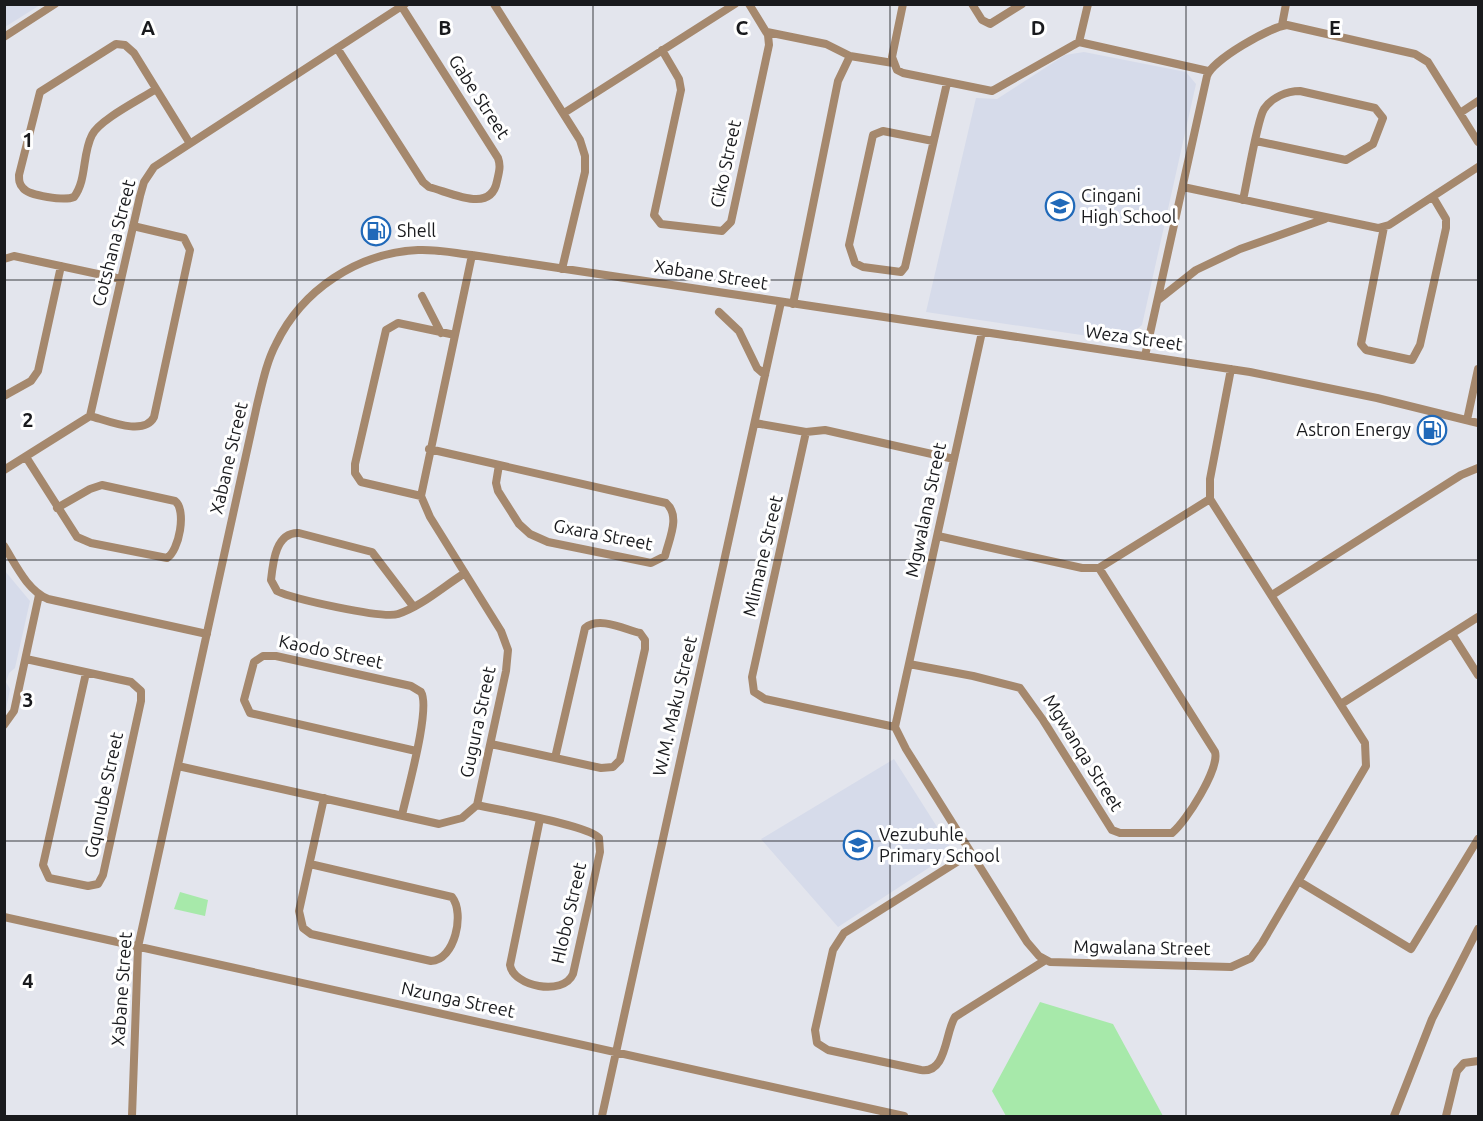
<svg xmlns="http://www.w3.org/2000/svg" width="1483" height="1121" viewBox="0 0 1483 1121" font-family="Ubuntu,sans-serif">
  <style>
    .built { fill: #d6dbea }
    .green { fill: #a7e9aa }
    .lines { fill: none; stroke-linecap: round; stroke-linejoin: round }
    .minor { stroke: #a5886d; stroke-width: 8 }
    .grid { fill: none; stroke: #191a1d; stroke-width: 1.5; stroke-opacity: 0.55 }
    .labels { text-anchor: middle; stroke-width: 6; stroke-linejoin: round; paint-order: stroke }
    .street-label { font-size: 18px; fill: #191a1d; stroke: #fff }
    .poi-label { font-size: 18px; fill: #191a1d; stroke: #fff; text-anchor: start }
    .grid-label { font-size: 20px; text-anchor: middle; font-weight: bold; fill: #191a1d; stroke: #fff; stroke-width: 6; stroke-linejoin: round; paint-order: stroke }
  </style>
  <rect width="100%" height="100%" fill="#e3e5ed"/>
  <path class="built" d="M5,4h35v1l-35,22z
    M1084,52l102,20 10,12 -54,241 -13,11 -14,4 -189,-28 50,-214 21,1 68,-44z
    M5,571l25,30 -15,67 -6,5 -3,9 4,7 -5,26z
    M894,759l59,93 -115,75 -77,-88z"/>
  <path class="green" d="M180,892l28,8 -3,16 -31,-7z
    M1040,1002l73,22 50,92h-157l-14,-25z"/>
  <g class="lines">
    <path class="minor" d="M494,4l86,136 5,16v16l-23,97
      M903,4l-11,53 5,13 6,3 89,18 87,-49 129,29
      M972,4l10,16 8,4 32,-20
      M1282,25l4,-21
      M767,32l59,12 24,12 43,7
      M4,37l51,-33
      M1079,42l9,-38
      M337,48l86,134 6,5c23,6 62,27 68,-6 2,-9 4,-15 1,-23l-96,-151
      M662,50l17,29 2,11 -27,125 7,9 61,7 9,-9 38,-177 -1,-10 -19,-31
      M156,89c-15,10 -57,31 -64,46 -10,19 -5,45 -18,62 -9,4 -45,-1 -51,-9 -4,-4 -4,-8 -4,-13l21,-83 76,-48 9,1 9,8 55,89
      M564,113l171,-109
      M1460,113l18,-12
      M933,141l-50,-10 -10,4 -24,110 6,18 8,4 38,5 4,-5 42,-184
      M1183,187l195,41 11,-3 89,-58
      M1243,200c4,-17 14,-80 21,-91 8,-12 23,-18 36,-18l75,17 8,10 -10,26 -27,16 -90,-19
      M1384,227l-23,117 5,6 46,10 8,-15 26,-117v-9l-13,-22
      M4,259l10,-3 107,23
      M422,296l19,37
      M1158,300l38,-30 44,-21 85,-30
      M793,304l45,-223 12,-25
      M719,312l20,19 18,37 8,7
      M982,332l-87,395 11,22 121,193 12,14 11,6 181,5 20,-9 11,-15 104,-177 -1,-23 -155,-244v-20l21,-110
      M1145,356l62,-280c5,-16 63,-49 80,-51l128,29 13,8 50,80
      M4,396l27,-15 7,-10 23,-105
      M90,416c16,4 54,21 64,1l36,-167 -6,-12 -51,-12
      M1467,420l11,-51
      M755,423l51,9
      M429,449l237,54c15,13 3,36 -1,53l-14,7 -103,-21 -18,-8 -11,-10 -21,-33 -2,-8 3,-18
      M26,457l51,80 14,6 76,15c12,-7 20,-48 8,-57l-73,-16 -12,4 -33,19
      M4,470l86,-54 50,-220 4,-14 10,-15 251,-163
      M421,496l-60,-14 -6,-9v-9l31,-134 12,-7 57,12
      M938,536l144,32h17l111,-69
      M4,546c12,19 23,44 44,53l159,35
      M1272,595l189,-120 17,-7
      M413,606l-41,-54 -73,-19c-23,-1 -26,28 -28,47l6,11c16,8 106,28 121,23 24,-8 46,-28 67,-41
      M1452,634l26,41
      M26,659l105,23 10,9v10l-38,174 -5,9 -10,2 -39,-8 -6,-13 43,-192
      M909,664l64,12 47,12 23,32 69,110 8,3h52c14,-11 48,-65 43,-81l-116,-184
      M1341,704l137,-87
      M4,725l10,-14 25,-116
      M895,727l-130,-28 -11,-7 -2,-15 54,-245 19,-2 129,29
      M491,744l110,24 12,-1 7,-7 25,-111v-9l-5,-7c-16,-4 -41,-17 -55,-5l-30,130
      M178,766l261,58 23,-6 15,-13 29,-134 2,-21 -7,-19 -71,-114 -9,-21 51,-241
      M477,805c21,5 112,20 122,33l1,14 -27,122c-10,23 -60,12 -63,-9l30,-146
      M402,815c5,-23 29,-107 19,-123l-10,-6 -135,-30h-13l-9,6 -10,38 6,13 166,38
      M971,853l-127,80 -11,17 -18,80 2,13 11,7 93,20c26,4 24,-38 34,-53l89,-56
      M310,864l142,33c13,16 3,63 -21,64l-120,-27 -8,-6 -4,-17 25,-113
      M1300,882l111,67 67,-110
      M4,917l900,199
      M132,1116l6,-169 119,-542c5,-20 9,-42 19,-61 26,-54 81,-91 142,-94 18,-1 36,3 54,5l778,117 127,26 101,25
      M602,1116l179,-814
      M1394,1116l38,-97 46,-90
      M1446,1116l11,-45 7,-8 14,-2"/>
  </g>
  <path class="grid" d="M297,4v1112M593,4v1112M890,4v1112M1186,4v1112M4,280h1474M4,560h1474M4,841h1474"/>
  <defs>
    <g id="school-ring" transform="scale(1.5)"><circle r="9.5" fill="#fff" stroke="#2069b9" stroke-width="1.5"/><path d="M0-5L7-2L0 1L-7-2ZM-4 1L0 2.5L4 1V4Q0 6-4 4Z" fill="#2069b9"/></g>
    <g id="fuel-ring" transform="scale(1.5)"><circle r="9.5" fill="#fff" stroke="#2069b9" stroke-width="1.5"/><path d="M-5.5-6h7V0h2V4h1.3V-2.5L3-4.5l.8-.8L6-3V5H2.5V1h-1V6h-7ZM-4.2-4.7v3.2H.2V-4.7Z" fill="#2069b9"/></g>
  </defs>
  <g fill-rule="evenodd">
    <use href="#school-ring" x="1060" y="206"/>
    <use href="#fuel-ring" x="376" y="231"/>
    <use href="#fuel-ring" x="1432" y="430"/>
    <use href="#school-ring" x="858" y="845"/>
  </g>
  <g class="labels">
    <g class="street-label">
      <text transform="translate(479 97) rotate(57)" y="6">Gabe Street</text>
      <text transform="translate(726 164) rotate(-78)" y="6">Ciko Street</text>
      <text transform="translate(114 243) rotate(-76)" y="6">Cotshana Street</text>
      <text transform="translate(711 275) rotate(9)" y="6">Xabane Street</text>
      <text transform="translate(1134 338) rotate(8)" y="6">Weza Street</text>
      <text transform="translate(229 458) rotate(-77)" y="6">Xabane Street</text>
      <text transform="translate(926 510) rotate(-78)" y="6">Mgwalana Street</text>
      <text transform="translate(603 535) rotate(11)" y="6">Gxara Street</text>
      <text transform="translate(763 556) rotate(-77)" y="6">Mlimane Street</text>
      <text transform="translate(331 652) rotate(12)" y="6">Kaodo Street</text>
      <text transform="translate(675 706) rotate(-77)" y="6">W.M. Maku Street</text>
      <text transform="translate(478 722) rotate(-78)" y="6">Gugura Street</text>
      <text transform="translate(1083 753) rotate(58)" y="6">Mgwanqa Street</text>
      <text transform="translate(104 795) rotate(-78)" y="6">Gqunube Street</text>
      <text transform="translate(569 913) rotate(-77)" y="6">Hlobo Street</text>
      <text transform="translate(1142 948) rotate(1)" y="6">Mgwalana Street</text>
      <text transform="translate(122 989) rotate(-86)" y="6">Xabane Street</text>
      <text transform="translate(458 1000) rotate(12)" y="6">Nzunga Street</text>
    </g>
    <g class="poi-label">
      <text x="1081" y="202">Cingani<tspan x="1081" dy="21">High School</tspan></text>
      <text x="397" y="237">Shell</text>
      <text x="1411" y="436" text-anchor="end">Astron Energy</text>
      <text x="879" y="841">Vezubuhle<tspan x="879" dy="21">Primary School</tspan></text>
    </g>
  </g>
  <g class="grid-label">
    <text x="148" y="35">A</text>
    <text x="445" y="35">B</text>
    <text x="742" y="35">C</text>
    <text x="1038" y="35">D</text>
    <text x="1335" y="35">E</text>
    <text x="28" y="147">1</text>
    <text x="28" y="427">2</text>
    <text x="28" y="707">3</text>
    <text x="28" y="988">4</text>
  </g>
  <rect width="1483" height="1121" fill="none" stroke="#191a1d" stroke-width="12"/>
</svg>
